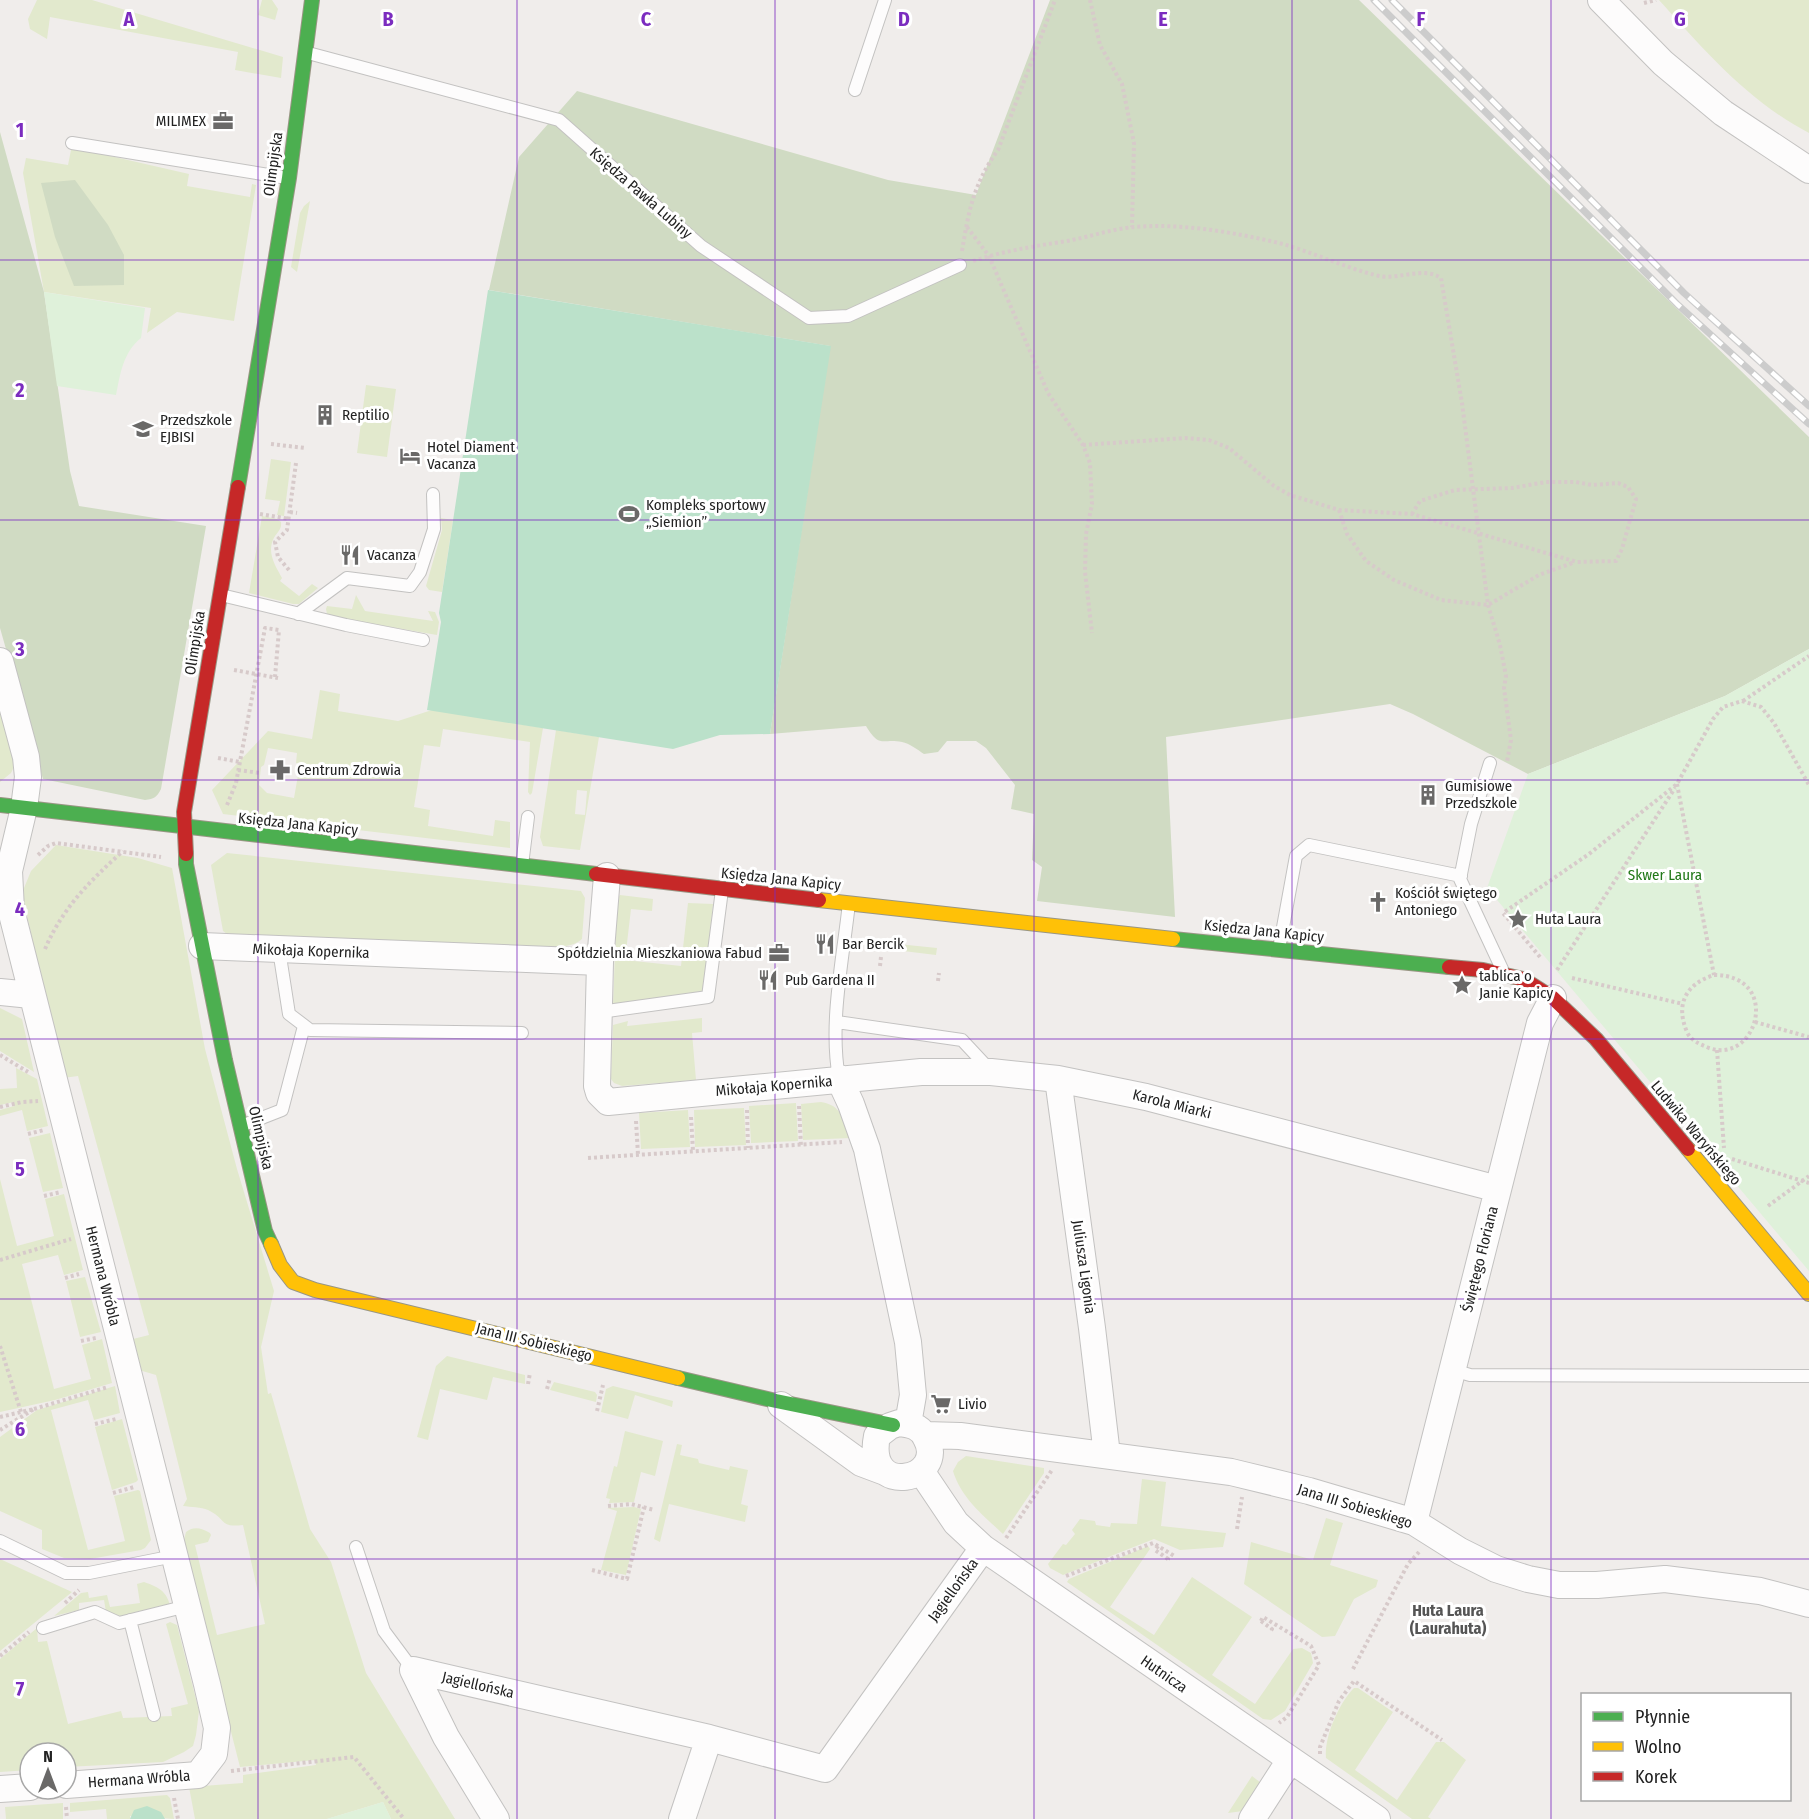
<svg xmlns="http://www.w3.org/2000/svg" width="1809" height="1819" viewBox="0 0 1809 1819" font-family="'Fira Sans Condensed',sans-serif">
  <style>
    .grass { fill: #e2e9cd; fill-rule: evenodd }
    .forest { fill: #d0dbc3 }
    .park { fill: #dff1da }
    .pitch { fill: #bbe1ca }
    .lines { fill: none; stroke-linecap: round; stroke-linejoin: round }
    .lane-casing { stroke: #c3c2c1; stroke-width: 14 }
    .street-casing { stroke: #c3c2c1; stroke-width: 28 }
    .fast-casing { stroke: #999684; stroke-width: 16 }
    .slow-casing { stroke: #999684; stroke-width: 16 }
    .jam-casing { stroke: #999684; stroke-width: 16 }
    .path { stroke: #d7caca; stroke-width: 4; stroke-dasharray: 3 3; stroke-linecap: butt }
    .lane { stroke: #fdfcfc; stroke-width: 12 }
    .street { stroke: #fdfcfc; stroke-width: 26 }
    .fast { stroke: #4caf50; stroke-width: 14 }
    .slow { stroke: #ffc107; stroke-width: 14 }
    .jam { stroke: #c62828; stroke-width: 14 }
    .rail-casing { stroke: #ccc; stroke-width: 7 }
    .rail { stroke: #fff; stroke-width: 4.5; stroke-dasharray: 14; stroke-linecap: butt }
    .grid { fill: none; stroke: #7b2cbf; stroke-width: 1.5; stroke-opacity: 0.55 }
    .labels { text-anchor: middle; stroke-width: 6; stroke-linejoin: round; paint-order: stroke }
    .poi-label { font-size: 15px; fill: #222; stroke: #fff; text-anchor: start }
    .street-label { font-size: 15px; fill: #222; stroke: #fff }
    .park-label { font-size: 15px; fill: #217818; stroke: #fff }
    .neighbourhood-label { font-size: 16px; font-weight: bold; fill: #555; stroke: #fff }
    .grid-label { font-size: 20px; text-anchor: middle; font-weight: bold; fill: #7b2cbf; stroke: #fff; stroke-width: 6; stroke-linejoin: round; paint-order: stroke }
  </style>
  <rect width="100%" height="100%" fill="#f0edeb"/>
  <path class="grass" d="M37,0h55l191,57 -2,21 -46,-8 3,-18 -188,-35 -3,22 -17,-10 -2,-10z
    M262,0h10l6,9 -3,11 -17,-5z
    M1659,0h150v133c-60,-31 -105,-83 -150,-133z
    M72,145l34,10 83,19 -2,12 63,11 2,-13 4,1 -22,136 -57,-9 -30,21 4,-25 -107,-16 -21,-119 3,-15 42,7z
    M310,201l-13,71 -6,-5 9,-54 4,-7z
    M366,385l30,4 -9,68 -30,-4z
    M271,459l20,3 -7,54 -7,-1 3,-14 -15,-2z
    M262,516l15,3 4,3c1,9 -5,10 -8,18 -6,14 3,27 9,38l-2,3 19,15 13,-12 6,4 -19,16h-6l-44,-11z
    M441,518l12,2 -11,72 -13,-2 -3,-4 16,-56z
    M356,595l9,16 68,10 -5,-10 7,1 4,10 -2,13 -87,-15 -23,-6 -1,-5 1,-3 25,3z
    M320,690l20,4 -2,17 60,10 34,-11 111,18 -11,65 -2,2 -2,-3 2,-50 -87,-13 -3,18 -16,-2 -10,62 16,3 -2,16 65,10 2,-16 15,2v26l-287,-34 -11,-24 56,-59 44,8zM268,748l29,5 -1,10 4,1 -6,34 -27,-5 -8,-8 2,-18 3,-2z
    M0,698l15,67 -4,8 -11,9z
    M556,730l43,7 -19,113 -37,-4 -3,-9zM577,790l10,1 -2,24 -10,-1z
    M56,845l82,13 34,10 33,181 32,120 37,122 -13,56 7,47 3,-1 39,136 21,33 35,111 89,146h-64l-8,-17 -56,17h-132l-6,-32 54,-4v-8l73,-10 -1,-5 -75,7 -57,-224 3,-11c8,-6 15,-4 24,1l1,2 -3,7 -13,3 22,90 48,-11 -22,-99c-24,3 -16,-6 -35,-15 -7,-3 -17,-3 -25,-4l4,-7 -31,-124 -17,-5 -6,-31 16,-4 -71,-259 -15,2 -41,-185 9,-22z
    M227,853l354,38 4,7 -3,41c-8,8 -21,7 -32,8l-313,-6 -14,-10 -12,-66z
    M620,895l33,4 -1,12 -21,-2 -6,51 56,6 7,-63 25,1 -9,83 -3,6 -88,12 4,-106z
    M888,943l49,5 -1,7 -49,-6z
    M0,1008l22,11 12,53 -34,-21z
    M702,1018v14l-10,1 4,47 -74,6 -8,-3 -3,-4 2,-54 15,-4 -1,5z
    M16,1068l21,11 11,47 -21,5 -5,-21 -22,6v-6l14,-4v-4l-14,3v-16l17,-1z
    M821,1102c21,3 22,18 30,36l-48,2 -2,-36z
    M796,1103l2,38 -47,2 -2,-37z
    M744,1108l2,37 -51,2 -1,-37z
    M688,1110l2,37 -49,2 -2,-36z
    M50,1133l13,55 -20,4 -14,-54z
    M0,1179l17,67 37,-10 -9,-37 19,-5 19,76 -19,5 -6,-20 -36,9 32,125 37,-10 -9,-34 20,-6 10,44 -57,17 -55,12z
    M85,1277l16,55 -21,5 -14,-56z
    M447,1356l78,19v9l-32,-7 -6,23 -47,-11 -12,51 -11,-3 19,-71z
    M554,1382l41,10 2,3 -1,7 -46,-12z
    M115,1386l5,27 -26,7 -6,-20 -37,10 37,140 37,-9 -11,-45 24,-6 2,1 11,49 -6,8 -4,2 -51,9 -26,-1 -22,-9v-19l-42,-19v-74l37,-27z
    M613,1386l60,15 -1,6 -37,-12 -7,24 -27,-7 5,-23z
    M122,1419l16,61 -2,2 -24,8 -17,-63z
    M625,1431l38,10 -8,35 -14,-4 -7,30 -25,1 1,-4 -4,-1 8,-32 3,1z
    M677,1444l5,1 -2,10 18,4 1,4 30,7 1,-4 18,4 -7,34 7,2 -3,16 -76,-18 -9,38 -6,-3z
    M966,1456l78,12v5l-41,61c-20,-19 -42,-36 -50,-63l5,-9z
    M1142,1479l24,3 -5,44 65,7 -3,14 -43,3 -26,-11 -91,36 -13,-7 -2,-4 15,-20 3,1 9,-11 -3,-4 8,-11 15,2 1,4 14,2 1,-4 26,1z
    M634,1507l7,2 -15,66 -25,-5 16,-59 -10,-3z
    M1326,1518l17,5 -13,42 48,15 -2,7 -22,12 -19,37 -13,1 -78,-53 7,-42 62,18z
    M1148,1546l2,3 -40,58 44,28 38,-58 60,40 -40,58 43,29 38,-55 9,-1 9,5 2,10 -28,48 -14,9 -8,-1 -196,-137 2,-3z
    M0,1559l72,33 -72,59z
    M144,1582c14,5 23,9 26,24l-43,12 -21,-6 -2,-12 -25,3v7l-25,6 27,-23 7,-1 1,6 18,-3 3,12 30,-4 -3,-19z
    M170,1622l7,3 22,86 -3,24 -3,11 -9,6 -21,10 -97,5v-14h-36v17l-30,2v-113l37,-31 1,14 9,-1 21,83 53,-13 2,7 49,-2 -1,-8 17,-4 -22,-80z
    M1354,1688h4l35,24 -38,58 42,30 39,-58h8l22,18 -38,57 3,2h-19l-86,-61c-2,-21 13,-55 28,-70z
    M1252,1776l9,7 -18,28 -15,2z
    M167,1795l3,3 4,21 -44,-3v3h-23l-1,-10 -36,3v-9z
    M63,1803v16h-57l-1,-12z"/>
  <path class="forest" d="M1050,0h309l450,437v212l-84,47 -197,78 -115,-60 -23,-10 -224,33 9,180 -138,-16 5,-34 -10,-7 2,-46 -23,-5 4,-24 -29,-37 -10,-7h-29l-9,11 -14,2c-6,-4 -15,-11 -22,-12 -20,-4 -22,7 -36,-16l-96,8 60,-388 -341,-56 30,-133 58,-66 311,89 88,15z
    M0,132l44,160 26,179 9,35 127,20 -45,263c-4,8 -7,10 -16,11l-102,-21 -43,-151z
    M75,180l33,45 16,30v30l-50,1 -19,-49 -14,-54z"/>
  <path class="park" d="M44,292l101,16 -4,30c-18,14 -21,37 -25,57l-59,-9z
    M1809,649v622l-322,-383 41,-114 197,-78z
    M383,1802l8,17h-64z"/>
  <path class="pitch" d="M488,290l343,56 -61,388 -50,1 -47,14 -246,-39 14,-88 -2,-9z
    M147,1806l14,6 4,7h-35l4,-9z"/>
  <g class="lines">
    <g class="lane-casing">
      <path id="lane" d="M308,53l251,67 142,126 108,72 39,-2 112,-51
        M855,90l30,-90
        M72,143l215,35
        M221,595l125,30 77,15
        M298,614l49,-36 63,8 10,-14 14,-43 -1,-35
        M1490,763l-19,61 -11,55 42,90
        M522,865l6,-48
        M1279,949l17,-93 13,-11 152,31
        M279,950l10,64 21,16 212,3
        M600,1012l108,-15 14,-107
        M837,1022l125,18 28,30
        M839,1078c-10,-55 4,-119 10,-175
        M241,1126l41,-16 22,-84
        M1453,1370l17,5 339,1
        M0,1541l66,32h23l85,-17
        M356,1547l28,84 29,39
        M130,1620l24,95
        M43,1628l52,-16 24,11 68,-17"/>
    </g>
    <g class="street-casing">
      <path id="street" d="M1601,0l62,63 60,50 86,57
        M0,661l26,96 2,20 -4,31 -15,63 2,39 196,774 10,44 -3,26 -16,21 -132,10
        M607,876l-7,86 -3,124 2,7 9,9 313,-30h70l67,7 88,18 352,92
        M202,946l398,16
        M0,992l31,3
        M839,1078l12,26 16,45 41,193 5,53 -5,29
        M1058,1079l34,249 15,127
        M781,1405l80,58 24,9
        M899,1423c12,1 22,4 27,15 23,42 -62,62 -49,-2l13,-10z
        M925,1435l35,1 271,36 78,19 105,31 46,29 36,18 32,10 31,6h38l68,-6 95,12 49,13
        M921,1471l35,52 27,25 394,271
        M1414,1522l126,-499 13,-25
        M0,1789l30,-2
        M496,1819l-50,-82 -33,-67 296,68 116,31 158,-221
        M682,1819l27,-81
        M1252,1819l38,-59"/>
    </g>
    <g class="fast-casing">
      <path id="fast" d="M238,487l51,-309 23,-178
        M0,805l596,69
        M186,854v10l39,196 40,171 6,13
        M1173,939l276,28
        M678,1378l98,23 117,24"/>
    </g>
    <g class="slow-casing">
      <path id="slow" d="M819,900l354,39
        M1688,1149l121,145
        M271,1244l9,21 13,17 22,8 363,88"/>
    </g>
    <g class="jam-casing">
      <path id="jam" d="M186,854l-2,-42 54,-325
        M596,874l223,26
        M1449,967l34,3 40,9 30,19 43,41 92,110"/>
    </g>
    <path class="path" d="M1090,0l10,45 22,39 12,59 -2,84
      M1644,3l12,-3
      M967,227l22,29 59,137 35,52 7,18 2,41 -6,30 -1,38 7,61
      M962,251c7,-41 11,-66 36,-101l57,-150
      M973,261c31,-10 62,-15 94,-20 22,-4 45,-12 67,-14 48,-4 98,5 145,16 34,9 66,25 100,33 20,4 44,-10 62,2l21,125 26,202 12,40 6,31 -2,12 7,52 -4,22
      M271,444l34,4
      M1083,445l102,-7 24,2 20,8 45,38 16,9 49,15 73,4 165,48 39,-1 6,-12 14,-50 -8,-12 -10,-4 -26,2 -16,-3h-30l-34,6 -57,2 -35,11 -8,13
      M1339,510l8,24 19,27 28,19 47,20 47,5 51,-30 36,-13
      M290,512l7,1
      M260,514l29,5
      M289,570l-11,-13 -3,-15 12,-12 9,-67
      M234,670l44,8
      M1743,701l66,-45
      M218,758l22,4
      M238,770l22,3
      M1677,784l37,191
      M227,805l9,-22 29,-155 14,2 -4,47
      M38,855l10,-9 8,-3 105,14
      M45,949c18,-42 45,-68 78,-98
      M1540,957l-37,-44 86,-59 88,-70 36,-65 10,-12 19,-6 19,6 13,16 35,62
      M880,966l1,-9
      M1557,970l118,-182
      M1714,975c68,0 44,90 -5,73 -9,-4 -18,-7 -22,-16 -12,-28 -1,-48 27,-57z
      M1572,978l111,26
      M938,981l1,-8
      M1755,1022l54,15
      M1717,1050l7,98
      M0,1055l28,17
      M799,1106l2,41
      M0,1107l22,-5 16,-1
      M747,1110l1,38
      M691,1117l2,34
      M636,1121l2,34
      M28,1134l16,-4
      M588,1158l254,-16
      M1732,1159l77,24
      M44,1196l17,-4
      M1768,1206l41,-30
      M0,1260l71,-21
      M65,1278l14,-4
      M81,1341l15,-3
      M0,1346l21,66
      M528,1384l2,-11
      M547,1389l3,-11
      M34,1409l74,-22
      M597,1411l6,-26
      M0,1417l34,-8 -34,21
      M95,1424l21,-5
      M113,1493l21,-6
      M608,1506l23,-2 23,6
      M1237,1529l5,-32
      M1006,1538l46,-68
      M1158,1546l-3,4 13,9 -1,1
      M592,1570l35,9 17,-72
      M1066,1576l87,-33 23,14
      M65,1603l14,-13
      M1261,1621l2,-4 48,29 8,19 -32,52 -8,6
      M1261,1621l11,8 -1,1
      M0,1656l29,-24
      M1353,1669l55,-105 11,-12
      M1320,1754v-7l19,-46 15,-20 88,59
      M231,1771l123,-14 50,62
      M174,1798l4,21
      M66,1807l1,12"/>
    <use href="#lane" class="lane"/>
    <use href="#street" class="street"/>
    <use href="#fast" class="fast"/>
    <use href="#slow" class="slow"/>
    <use href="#jam" class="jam"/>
    <g class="rail-casing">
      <path id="rail" d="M1374,0l303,304 132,120
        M1392,0l292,293 125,113"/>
    </g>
    <use href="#rail" class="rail"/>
  </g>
  <path class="grid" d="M258,0v1819M517,0v1819M775,0v1819M1034,0v1819M1292,0v1819M1551,0v1819M0,260h1809M0,520h1809M0,780h1809M0,1039h1809M0,1299h1809M0,1559h1809"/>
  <defs>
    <g id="office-bare" transform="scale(1.62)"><path d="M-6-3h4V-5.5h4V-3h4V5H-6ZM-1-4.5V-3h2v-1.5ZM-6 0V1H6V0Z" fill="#6a6968" stroke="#fff" stroke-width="2.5" paint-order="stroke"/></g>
    <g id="building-bare" transform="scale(1.62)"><path d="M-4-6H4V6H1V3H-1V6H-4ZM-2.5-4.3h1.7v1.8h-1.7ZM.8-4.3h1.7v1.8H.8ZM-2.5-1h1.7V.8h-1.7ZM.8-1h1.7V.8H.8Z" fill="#6a6968" stroke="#fff" stroke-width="2.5" paint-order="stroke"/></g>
    <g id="school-bare" transform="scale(1.62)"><path d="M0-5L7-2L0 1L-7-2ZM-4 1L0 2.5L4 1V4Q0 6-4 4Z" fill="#6a6968" stroke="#fff" stroke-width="2.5" paint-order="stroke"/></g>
    <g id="hotel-bare" transform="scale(1.62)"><path d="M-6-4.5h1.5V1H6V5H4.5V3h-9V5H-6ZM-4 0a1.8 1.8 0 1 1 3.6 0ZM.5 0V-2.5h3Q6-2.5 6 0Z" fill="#6a6968" stroke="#fff" stroke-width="2.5" paint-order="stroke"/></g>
    <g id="stadium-bare" transform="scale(1.62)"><path d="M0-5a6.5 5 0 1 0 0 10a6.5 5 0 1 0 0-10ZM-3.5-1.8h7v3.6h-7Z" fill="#6a6968" stroke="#fff" stroke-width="2.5" paint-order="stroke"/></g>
    <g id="restaurant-bare" transform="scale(1.62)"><path d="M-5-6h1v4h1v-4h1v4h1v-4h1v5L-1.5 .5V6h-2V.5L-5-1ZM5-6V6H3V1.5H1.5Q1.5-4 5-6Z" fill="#6a6968" stroke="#fff" stroke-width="2.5" paint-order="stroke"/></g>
    <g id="pharmacy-bare" transform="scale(1.62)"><path d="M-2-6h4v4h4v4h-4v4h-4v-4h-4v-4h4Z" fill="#6a6968" stroke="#fff" stroke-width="2.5" paint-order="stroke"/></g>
    <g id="church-bare" transform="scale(1.62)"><path d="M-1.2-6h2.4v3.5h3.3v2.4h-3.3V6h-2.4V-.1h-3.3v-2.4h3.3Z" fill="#6a6968" stroke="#fff" stroke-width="2.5" paint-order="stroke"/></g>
    <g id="sight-bare" transform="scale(1.62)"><path d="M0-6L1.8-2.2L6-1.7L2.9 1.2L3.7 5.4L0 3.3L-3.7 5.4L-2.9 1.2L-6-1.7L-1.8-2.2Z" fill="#6a6968" stroke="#fff" stroke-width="2.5" paint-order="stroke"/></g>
    <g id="supermarket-bare" transform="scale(1.62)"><path d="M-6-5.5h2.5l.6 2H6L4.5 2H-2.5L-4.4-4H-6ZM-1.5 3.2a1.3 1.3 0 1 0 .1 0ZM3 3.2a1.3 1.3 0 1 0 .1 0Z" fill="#6a6968" stroke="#fff" stroke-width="2.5" paint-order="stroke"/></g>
  </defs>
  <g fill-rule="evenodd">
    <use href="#office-bare" x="223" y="121"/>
    <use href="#building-bare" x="325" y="415"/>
    <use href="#school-bare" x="143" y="429"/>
    <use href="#hotel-bare" x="410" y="456"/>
    <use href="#stadium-bare" x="629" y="514"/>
    <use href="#restaurant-bare" x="350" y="555"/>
    <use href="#pharmacy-bare" x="280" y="770"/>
    <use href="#building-bare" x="1428" y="795"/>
    <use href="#church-bare" x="1378" y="902"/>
    <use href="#sight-bare" x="1518" y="919"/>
    <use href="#restaurant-bare" x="825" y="944"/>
    <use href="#office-bare" x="779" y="953"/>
    <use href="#restaurant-bare" x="768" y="980"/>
    <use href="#sight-bare" x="1462" y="985"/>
    <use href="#supermarket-bare" x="941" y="1404"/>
  </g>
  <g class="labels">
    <g class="poi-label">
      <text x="206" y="126" text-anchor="end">MILIMEX</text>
      <text x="342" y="420">Reptilio</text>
      <text x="160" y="425">Przedszkole<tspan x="160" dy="17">EJBISI</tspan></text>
      <text x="427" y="452">Hotel Diament<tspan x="427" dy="17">Vacanza</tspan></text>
      <text x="646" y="510">Kompleks sportowy<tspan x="646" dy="17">„Siemion”</tspan></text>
      <text x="367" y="560">Vacanza</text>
      <text x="297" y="775">Centrum Zdrowia</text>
      <text x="1445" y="791">Gumisiowe<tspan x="1445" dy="17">Przedszkole</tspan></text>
      <text x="1395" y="898">Kościół świętego<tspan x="1395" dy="17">Antoniego</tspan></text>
      <text x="1535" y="924">Huta Laura</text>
      <text x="842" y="949">Bar Bercik</text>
      <text x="762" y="958" text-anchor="end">Spółdzielnia Mieszkaniowa Fabud</text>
      <text x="1479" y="981">tablica o<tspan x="1479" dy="17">Janie Kapicy</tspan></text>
      <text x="785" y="985">Pub Gardena II</text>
      <text x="958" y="1409">Livio</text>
    </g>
    <g class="street-label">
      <text transform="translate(273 164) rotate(-82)" y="5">Olimpijska</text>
      <text transform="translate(641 193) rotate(41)" y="5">Księdza Pawła Lubiny</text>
      <text transform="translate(195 643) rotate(-81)" y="5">Olimpijska</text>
      <text transform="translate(298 824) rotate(6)" y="5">Księdza Jana Kapicy</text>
      <text transform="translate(781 879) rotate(6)" y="5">Księdza Jana Kapicy</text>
      <text transform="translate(1264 931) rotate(6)" y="5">Księdza Jana Kapicy</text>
      <text transform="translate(311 951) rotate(2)" y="5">Mikołaja Kopernika</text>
      <text transform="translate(774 1086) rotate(-5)" y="5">Mikołaja Kopernika</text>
      <text transform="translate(1172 1104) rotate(14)" y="5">Karola Miarki</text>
      <text transform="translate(1696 1133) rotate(50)" y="5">Ludwika Waryńskiego</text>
      <text transform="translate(261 1138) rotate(77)" y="5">Olimpijska</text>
      <text transform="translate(1480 1259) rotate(-76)" y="5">Świętego Floriana</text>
      <text transform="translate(1084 1267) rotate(82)" y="5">Juliusza Ligonia</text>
      <text transform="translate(103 1276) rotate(76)" y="5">Hermana Wróbla</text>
      <text transform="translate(534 1342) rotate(14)" y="5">Jana III Sobieskiego</text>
      <text transform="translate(1355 1506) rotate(17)" y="5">Jana III Sobieskiego</text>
      <text transform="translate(953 1590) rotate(-54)" y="5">Jagiellońska</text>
      <text transform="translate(1164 1674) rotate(35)" y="5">Hutnicza</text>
      <text transform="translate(478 1685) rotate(13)" y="5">Jagiellońska</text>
      <text transform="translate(139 1779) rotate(-4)" y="5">Hermana Wróbla</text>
    </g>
    <g class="park-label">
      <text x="1665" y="880">Skwer Laura</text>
    </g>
    <g class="neighbourhood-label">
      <text x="1448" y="1616">Huta Laura<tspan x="1448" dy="18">(Laurahuta)</tspan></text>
    </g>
  </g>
  <g class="grid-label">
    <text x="129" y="26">A</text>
    <text x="388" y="26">B</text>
    <text x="646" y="26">C</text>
    <text x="904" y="26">D</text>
    <text x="1163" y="26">E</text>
    <text x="1421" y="26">F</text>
    <text x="1680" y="26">G</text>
    <text x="20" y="137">1</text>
    <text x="20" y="397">2</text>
    <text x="20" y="656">3</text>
    <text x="20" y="916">4</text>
    <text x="20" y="1176">5</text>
    <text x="20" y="1436">6</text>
    <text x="20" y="1696">7</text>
  </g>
  <rect x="1581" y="1693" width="210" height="108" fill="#ffffff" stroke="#a7a7a7" stroke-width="1.5"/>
  <rect x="1593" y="1712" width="30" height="9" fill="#4caf50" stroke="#a7a7a7" stroke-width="1.5"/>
  <text x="1635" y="1723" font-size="18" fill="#222222">Płynnie</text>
  <rect x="1593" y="1742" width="30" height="9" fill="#ffc107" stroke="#a7a7a7" stroke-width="1.5"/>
  <text x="1635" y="1753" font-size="18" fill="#222222">Wolno</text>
  <rect x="1593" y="1772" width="30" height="9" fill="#c62828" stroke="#a7a7a7" stroke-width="1.5"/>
  <text x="1635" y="1783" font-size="18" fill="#222222">Korek</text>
  <g transform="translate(48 1771)"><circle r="28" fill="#ffffff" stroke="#a7a7a7" stroke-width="1.5"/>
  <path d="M0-4.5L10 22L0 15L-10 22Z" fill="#6a6968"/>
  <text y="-9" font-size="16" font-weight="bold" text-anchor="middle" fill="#222222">N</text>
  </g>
</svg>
